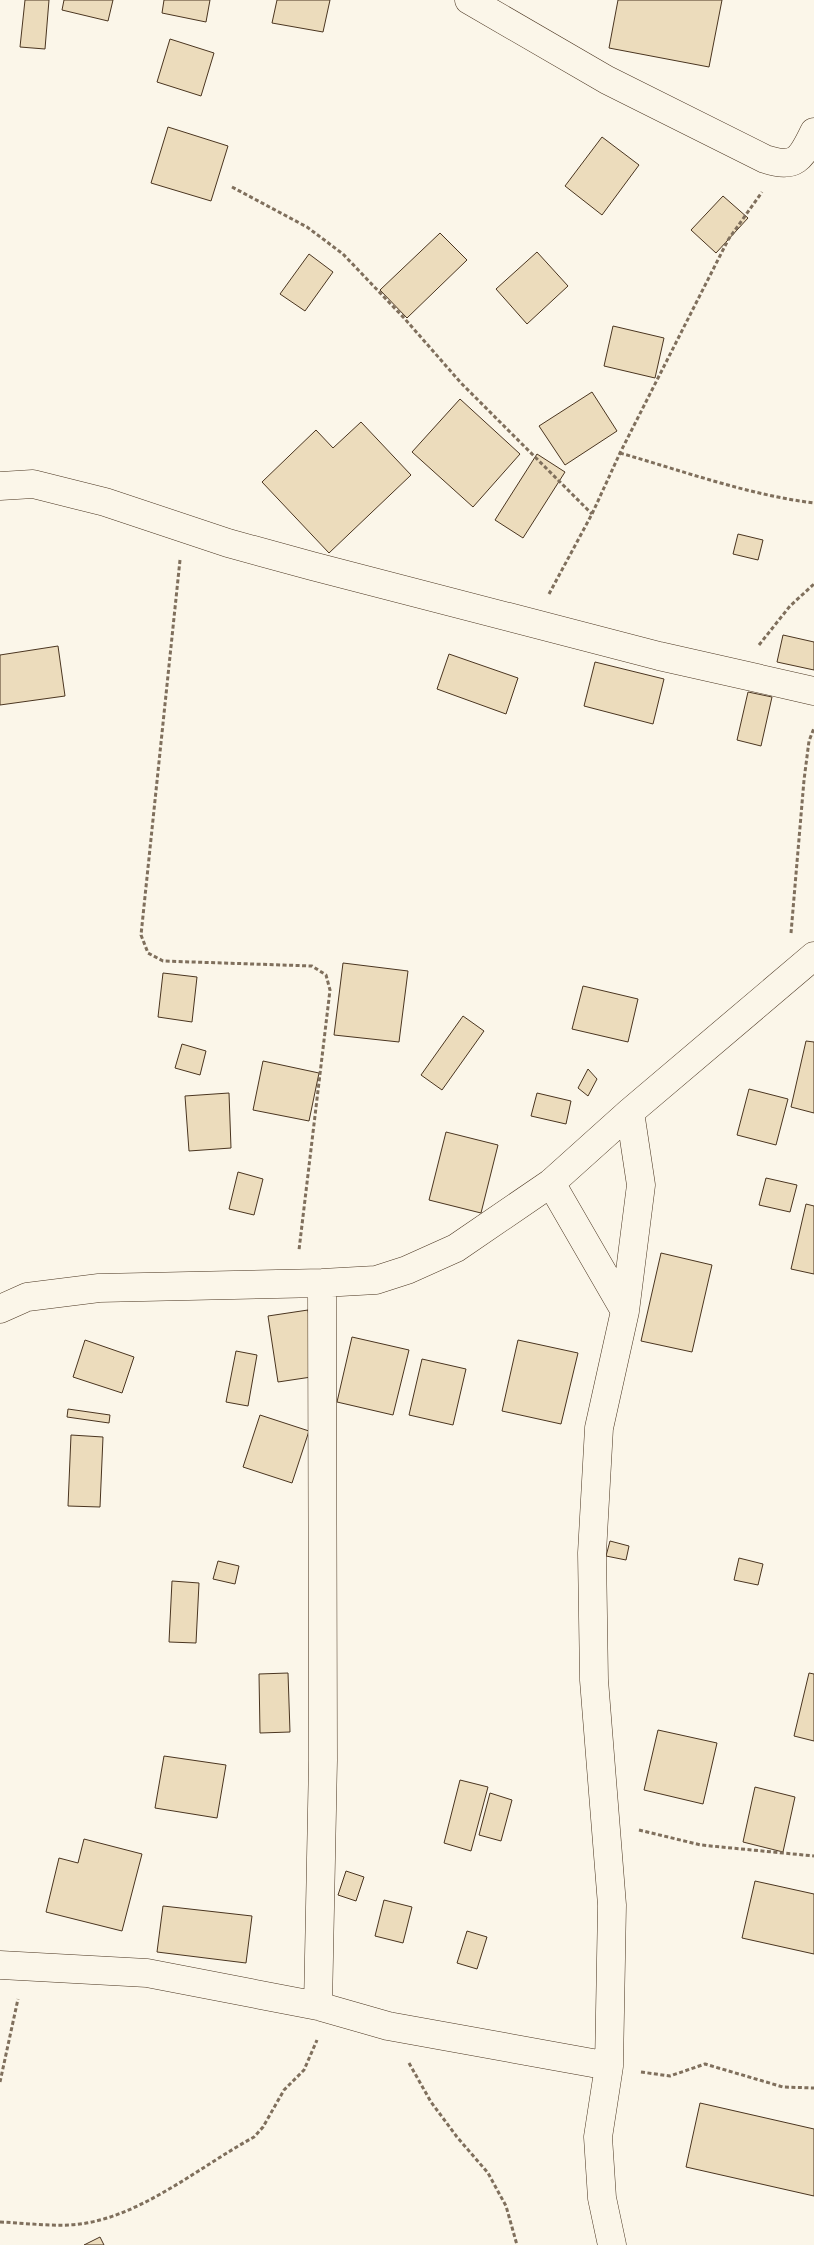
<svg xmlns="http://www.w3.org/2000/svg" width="814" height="2245" viewBox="0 0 814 2245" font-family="'DejaVu Sans',sans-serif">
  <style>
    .building { fill: #ecdcbc; stroke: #4a3520 }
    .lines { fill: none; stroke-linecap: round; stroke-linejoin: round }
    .minor-casing { stroke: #4a3520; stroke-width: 29 }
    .path { stroke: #7f6f5c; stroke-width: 3; stroke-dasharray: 4 2.5; stroke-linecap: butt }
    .minor { stroke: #fbf6e9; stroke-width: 28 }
  </style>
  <rect width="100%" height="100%" fill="#fbf6e9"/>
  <path class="building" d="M25,0h24l-4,49 -25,-2z
    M64,0h49l-5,21 -46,-11z
    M164,0h46l-4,22 -44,-9z
    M277,0h53l-7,32 -51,-9z
    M618,0h104l-13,67 -100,-19z
    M170,39l44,14 -13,43 -44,-14z
    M168,127l60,19 -17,55 -60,-18z
    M602,137l37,28 -37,50 -37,-29z
    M723,196l25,22 -32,35 -25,-23z
    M440,233l27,27 -60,58 -27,-28z
    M537,252l31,34 -41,38 -31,-35z
    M309,254l24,18 -28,39 -25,-17z
    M613,326l51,12 -9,40 -51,-12z
    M592,392l25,39 -52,34 -26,-39z
    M460,399l60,55 -47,53 -61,-55z
    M361,422l50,53 -82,78 -67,-71 54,-52 17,18z
    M537,454l28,18 -42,66 -28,-18z
    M738,534l25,6 -5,20 -25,-6z
    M783,635l31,7v28l-37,-8z
    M58,646l7,50 -65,9v-50z
    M449,654l69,24 -12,36 -69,-25z
    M595,662l69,17 -11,45 -69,-18z
    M748,692l24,5 -11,49 -24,-6z
    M343,963l65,8 -9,71 -65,-7z
    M163,973l34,4 -5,45 -34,-5z
    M583,986l55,13 -10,43 -56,-13z
    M463,1016l21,15 -42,59 -21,-15z
    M806,1041l8,1v71l-23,-6z
    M182,1044l24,7 -6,24 -25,-7z
    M263,1061l56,12 -10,48 -56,-11z
    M588,1069l9,10 -9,17 -10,-8z
    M749,1089l39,10 -12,46 -39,-10z
    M229,1093l2,55 -42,3 -4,-55z
    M537,1093l34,8 -5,23 -35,-8z
    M446,1132l52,13 -17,68 -52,-13z
    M238,1172l25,7 -9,36 -25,-6z
    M766,1178l31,7 -7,27 -31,-7z
    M806,1204l8,2v68l-23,-5z
    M661,1253l51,12 -20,87 -51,-11z
    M308,1310l10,66 -40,6 -10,-66z
    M352,1337l57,13 -16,65 -56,-13z
    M85,1340l49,17 -12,36 -49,-16z
    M518,1340l60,13 -17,71 -59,-13z
    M236,1351l21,4 -9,51 -22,-4z
    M422,1359l44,10 -13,56 -44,-10z
    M68,1409l42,6 -1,8 -42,-6z
    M260,1415l49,16 -17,52 -49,-16z
    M71,1435l32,2 -3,70 -32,-1z
    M610,1541l19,5 -3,14 -20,-4z
    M739,1558l24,6 -5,21 -24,-5z
    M218,1561l21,5 -4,18 -22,-5z
    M172,1581l27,2 -3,60 -27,-1z
    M288,1673l2,59 -30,1 -1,-59z
    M809,1673l5,1v67l-20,-5z
    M658,1730l59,13 -14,61 -59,-14z
    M164,1756l62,9 -9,53 -62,-10z
    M460,1780l28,7 -17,64 -27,-8z
    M755,1787l40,10 -12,55 -40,-10z
    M490,1793l22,7 -11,41 -22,-6z
    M84,1839l58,15 -20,77 -76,-19 13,-54 19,5z
    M346,1871l18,6 -8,24 -18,-6z
    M755,1881l59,13v60l-72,-16z
    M384,1900l28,7 -9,36 -28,-7z
    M163,1906l89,10 -6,47 -89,-11z
    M467,1931l20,6 -10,32 -20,-6z
    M700,2103l114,26v67l-128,-29z
    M100,2237l4,8h-20z"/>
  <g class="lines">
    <g class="minor-casing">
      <path id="minor" d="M469,0l138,80 158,79c31,10 36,0 49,-27
        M0,486l33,-2 72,18 123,41 84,23 347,90 155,35
        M551,1183l74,128
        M0,1309l27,-12 72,-9 223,-5 54,-3 31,-10 49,-22 95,-65 79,-71 184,-156
        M0,1965l147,8 171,33 70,20 221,40
        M318,2006l5,-246 -1,-477
        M612,2245l-10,-47 -4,-61 11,-71 3,-161 -18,-225 -2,-127 7,-125 26,-117 16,-126 -11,-73"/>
    </g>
    <path class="path" d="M232,187l75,40 36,27 62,65 56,64 131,131
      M620,453c63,18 129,42 194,50
      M180,560l-39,375 7,18 15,8 149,5 14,9 4,15 -31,260
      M549,594l43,-80 28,-61 108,-213 34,-48
      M759,645l31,-39 24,-22
      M791,933l13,-153 5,-39 5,-13
      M639,1830l62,15 113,11
      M409,2063l22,39 26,35 31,36 18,33 11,39
      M641,2072l29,4 35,-12 78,23 31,1
      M0,2082l18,-83
      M0,2222c23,1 46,4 69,3 66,-3 128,-57 185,-88l9,-10 21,-37 20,-20 13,-30"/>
    <use href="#minor" class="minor"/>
  </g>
</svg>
